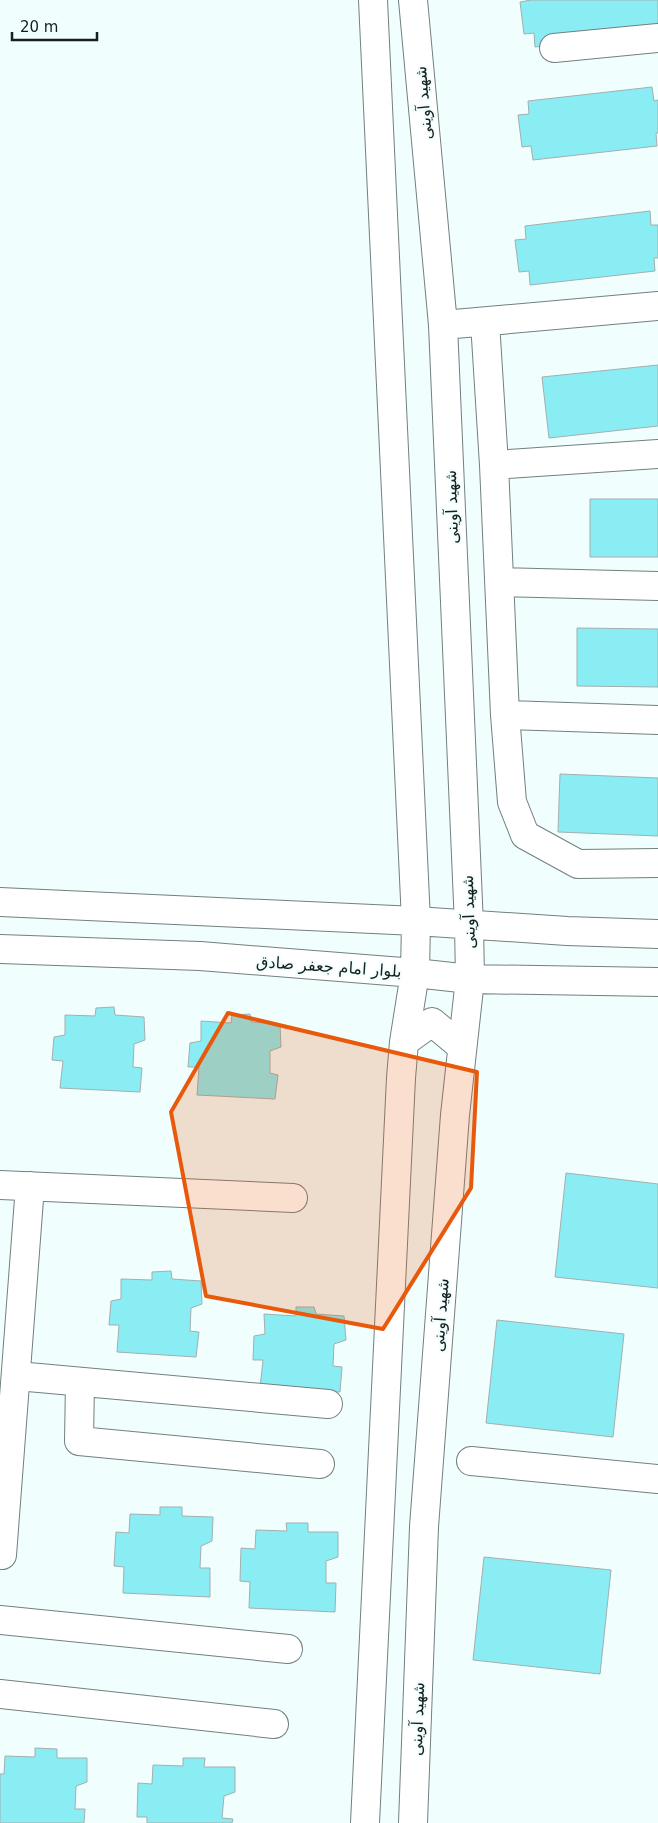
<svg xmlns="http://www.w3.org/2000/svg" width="658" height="1823" viewBox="0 0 658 1823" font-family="'DejaVu Sans',Vazirmatn,sans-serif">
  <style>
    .building { fill: #8bedf4; stroke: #a2afb0 }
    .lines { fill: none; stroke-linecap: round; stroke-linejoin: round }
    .minor-casing { stroke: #737f80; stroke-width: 30 }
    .tertiary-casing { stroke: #737f80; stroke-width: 30 }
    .minor { stroke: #fff; stroke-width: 28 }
    .tertiary { stroke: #fff; stroke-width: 28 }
    .marked { fill: #e8590c; fill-opacity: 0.2; stroke: #e8590c; stroke-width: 4; stroke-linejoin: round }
    .labels { text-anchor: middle; stroke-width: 4; stroke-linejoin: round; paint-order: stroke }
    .street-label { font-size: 16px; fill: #191e1e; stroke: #f0fefe }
  </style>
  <rect width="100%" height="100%" fill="#f0fefe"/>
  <path class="building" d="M658,0v33l-123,14 -1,-14 -10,1 -4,-32 11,-2z
    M652,87l2,14 4,-1v33h-2l1,13 -124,14 -2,-14 -9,1 -4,-32 11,-1 -1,-13z
    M650,211l1,14h7v33h-4l1,13 -125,14 -1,-14 -10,1 -4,-32 11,-1 -1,-13z
    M658,365v61l-109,12 -7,-61z
    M590,499h68v58h-68z
    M577,628l81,1v58l-81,-1z
    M560,774l98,4v58l-100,-4z
    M114,1007l1,8 29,2 1,23 -11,4 -1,23 9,1 -2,24 -80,-4 3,-27 -11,-1 2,-23 11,-2v-20l30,1 1,-8z
    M250,1014l2,8 28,2 1,23 -11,4v22l8,2 -3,24 -78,-4 2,-28h-11l2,-24 11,-2v-20l30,2 1,-8z
    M566,1173l92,11v104l-103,-11z
    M171,1271l1,8 29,2 1,23 -11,4 -1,23 9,1 -3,25 -79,-5 2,-27h-10l2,-24 10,-2v-20l31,1v-8z
    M296,1307h18l2,7 28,2 2,24 -12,4 -1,22 9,1 -2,25 -80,-4 3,-28h-10l1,-24 11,-2 -1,-20 32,2z
    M497,1320l127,14 -11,103 -127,-14z
    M160,1507h22v9l31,1 -1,24 -11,5 -1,22h10v29l-87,-4 1,-26 -10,-1 2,-34 13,1 1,-19 30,1z
    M286,1523h22v9h30v25l-12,4v22h10l-1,29 -86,-4 1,-26 -10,-1 1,-33 14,1 1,-19 31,1z
    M484,1557l127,13 -11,104 -127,-14z
    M35,1748l22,1v9h30v24l-11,4 -1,23h10l-1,14h-84v-49h4l1,-18 30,1z
    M183,1758h22l-1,9h31v25l-11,4 -2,22 11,1 -1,4h-85v-6h-10l1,-34 14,1 1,-19 30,1z"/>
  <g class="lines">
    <g class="minor-casing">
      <path id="minor" d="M373,0l43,921
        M413,0l30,325 26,600
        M554,48l104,-10
        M485,322l9,143 11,250 7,87 13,33 53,29 80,-1
        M443,325l215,-19
        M494,465l164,-11
        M500,582l158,4
        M505,715l153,5
        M0,1185l293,13
        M17,1376l311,28
        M80,1382l-1,59 241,23
        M471,1461l187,18
        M2,1555l28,-369
        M0,1620l288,29
        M0,1694l274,30"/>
    </g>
    <g class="tertiary-casing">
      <path id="tertiary" d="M0,902l416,19 151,10 91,3
        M0,949l200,7 215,17 55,6 188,3
        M404,1042l28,-20 30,25
        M365,1823l36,-745 3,-36 11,-69 1,-52
        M413,1823l11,-296 31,-412 15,-136 -1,-54"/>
    </g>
    <use href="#minor" class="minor"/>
    <use href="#tertiary" class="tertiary"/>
  </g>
  <path class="marked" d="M228,1013l249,59 -6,116 -88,141 -177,-33 -35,-184z"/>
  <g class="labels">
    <g class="street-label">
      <text transform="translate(423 103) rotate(-95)" y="6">شهید آوینی</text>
      <text transform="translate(451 507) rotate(-92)" y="6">شهید آوینی</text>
      <text transform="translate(468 912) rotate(-92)" y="6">شهید آوینی</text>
      <text transform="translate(329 966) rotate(4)" y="6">بلوار امام جعفر صادق</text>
      <text transform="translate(440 1315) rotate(-86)" y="6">شهید آوینی</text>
      <text transform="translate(417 1719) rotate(-88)" y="6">شهید آوینی</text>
    </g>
  </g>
  <path d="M12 32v8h85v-8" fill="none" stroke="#191e1e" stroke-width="2.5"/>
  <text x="20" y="32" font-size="15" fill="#191e1e" stroke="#f0fefe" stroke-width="4" paint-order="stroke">20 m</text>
</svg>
